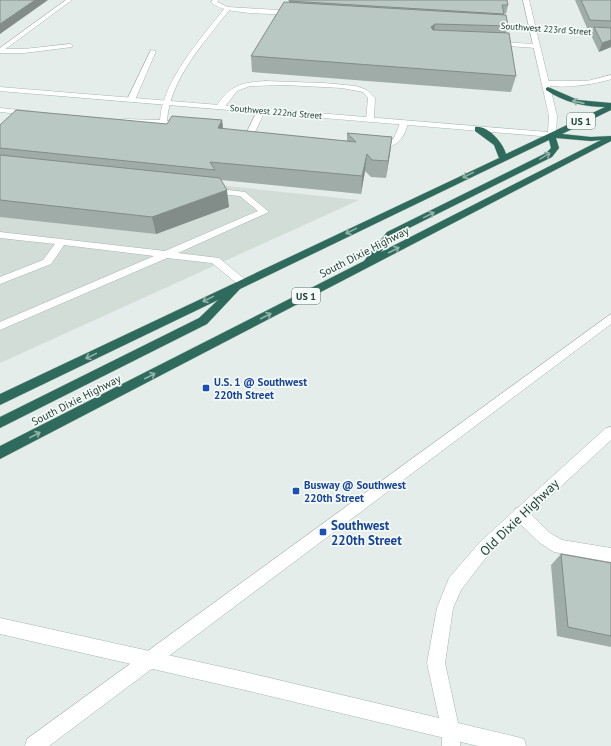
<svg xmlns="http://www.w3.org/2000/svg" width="611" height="746" viewBox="0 0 611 746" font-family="'PT Sans',sans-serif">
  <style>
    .built { fill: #d2ddd8 }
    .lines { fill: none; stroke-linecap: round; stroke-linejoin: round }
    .lane-casing { stroke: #a6b5b0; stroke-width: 1 }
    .street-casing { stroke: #a6b5b0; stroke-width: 1 }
    .secondary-casing { stroke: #a2b9b0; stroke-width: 1 }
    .highway-casing { stroke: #c1c9c7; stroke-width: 1 }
    .lane { fill: #fff; fill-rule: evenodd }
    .street { fill: #fff; fill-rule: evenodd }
    .secondary { fill: #fff; fill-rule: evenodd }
    .highway { fill: #2f6b5d; fill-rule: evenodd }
    .wall { fill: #9faca7 }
    .shaded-wall { fill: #828c88 }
    .building { fill: #b9c8c2; stroke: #828c88 }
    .oneway { stroke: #92b2aa }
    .transit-dot { fill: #1a4fb4; stroke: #f4faf7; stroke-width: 1.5 }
    .labels { text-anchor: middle; stroke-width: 3.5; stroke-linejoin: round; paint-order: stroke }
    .far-street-label { font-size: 9px; fill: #233f37; stroke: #f4faf7 }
    .shield { fill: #f4faf7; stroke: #627771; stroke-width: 1 }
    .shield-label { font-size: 10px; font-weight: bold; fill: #233f37 }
    .street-label { font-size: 11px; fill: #233f37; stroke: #f4faf7 }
    .transit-label { font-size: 11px; font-weight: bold; fill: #164399; stroke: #f4faf7; text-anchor: start }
    .near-street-label { font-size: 13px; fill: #233f37; stroke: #f4faf7 }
    .near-transit-label { font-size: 13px; font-weight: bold; fill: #164399; stroke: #f4faf7; text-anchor: start }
  </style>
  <rect width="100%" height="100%" fill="#e4ede9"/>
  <path class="built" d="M0,162l359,38 -359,163z"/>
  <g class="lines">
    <g class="lane-casing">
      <path id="lane" d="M225,8l5,1c-25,33 -60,69 -63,112l18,3v4l-22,-4 -42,-1 -1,-2 4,-2 36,1c3,-40 41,-82 65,-112z
        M496,42l40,2 3,2 -3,2 -42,-3v-2z
        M70,44l2,1v2l-48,6h-24v-4h24z
        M151,50l5,1 -21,49 -6,1 -2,-1z
        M611,75v4c-13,5 -58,12 -68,4l3,-2h41z
        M265,81l59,2 32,3 11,4 8,8 -1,22 -4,2 -4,-2 2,-22 -5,-6 -21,-4 -58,-3 -34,1 -13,5 -14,18 -7,-2c14,-22 25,-24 49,-26z
        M0,108l30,3 4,2 -4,2 -30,-3z
        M258,109l7,2 -10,21 11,3 -4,2 -15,-1 -1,-2z
        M401,121l7,2c-4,18 -15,28 -35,24v-4c26,-5 17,3 28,-22z
        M211,188l34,4 24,20 -91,41 41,5 28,23 1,2 -1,2h-8l-27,-22 -45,-5 -167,72v-8l154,-66 -90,-11 -13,19 -51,20v-7l43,-17 12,-16 -55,-6v-6l165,19 93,-40 -18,-15 -32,-3 -1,-2z
        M611,314v10l-562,422h-24l2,-7z
        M520,507l5,2 25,24 12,7 49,8v14l-57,-10 -14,-9 -25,-24 -2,-5 2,-5z"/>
    </g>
    <g class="street-casing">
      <path id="street" d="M66,0h6l-72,53v-5z
        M213,0h6l-2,2 11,5 66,4 3,2 -3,2c-19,-2 -70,1 -83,-13z
        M492,24l119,7v4l-121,-8z
        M451,722l7,2 2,7v15h-18v-15l2,-7z"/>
    </g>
    <g class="secondary-casing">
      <path id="secondary" d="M523,0h6l28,116 -1,19 -4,2 -552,-46v-4l548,45 1,-16z
        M611,427v13l-120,111 -30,39 -8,18 -8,55 13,60 59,14 7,2 2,7h-48l-229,-55 -249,-57v-16l249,55 190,45 -12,-55 10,-55 12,-30 32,-37 125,-113z"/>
    </g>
    <g class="highway-casing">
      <path id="highway" d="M548,87l30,13 33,3v7l-49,24 29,3 20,-1v5l-611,318v-13l364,-185 23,-29 159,-79 5,-5 -2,-8 -309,149 -33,35 -207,104v-11l199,-99 19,-18 -218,105v-11l499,-236 -5,-13 -19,-14v-4c13,-2 28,16 31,27l99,-47c-21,0 -41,-5 -59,-17v-2zM556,138l35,3 10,-1 -220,112 12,-16 159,-79 7,-9z"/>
    </g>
    <use href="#lane" class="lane"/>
    <use href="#street" class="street"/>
    <use href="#secondary" class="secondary"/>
    <use href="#highway" class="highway"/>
  </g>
  <path class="wall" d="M575,0h36v47l-12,5 -8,-17 2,-7h-6z
    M289,1l219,4 -2,9 -2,-1v2l4,11 -2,7 10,43 -5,16 -259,-20 -1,-16 38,-54z
    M222,120l1,9 124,12v-8l45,4 -6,41 -15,-1 -6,-6 -4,23 -140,-14 8,27 -73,27 -156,-17v-92l167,-1z
    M561,554l50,9v84l-54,-11 -6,-71z"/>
  <path class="shaded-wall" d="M35,0h13l-48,34v-10z
    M435,24l-2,14 -2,-11z
    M611,40v7l-12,5 3,-9z
    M222,120l2,17 -6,-9z
    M392,137l-2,17 -4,24 2,-17z
    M367,154l-2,17 -4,23 1,-18z
    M227,190l2,17 -73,27 -4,-17z"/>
  <path class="building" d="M0,0h35l-35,24z
    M289,0h218l1,5h-6l2,9 -215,-13z
    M581,0h30v21l-21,-1z
    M284,2l222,13 2,11 -73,-2 -4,3 2,3 76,3 7,43 -265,-20z
    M594,27l17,1v12l-9,3z
    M16,110l151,14 5,-8 50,4 -4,8 138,14 -9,-9 45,4 -4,24 -16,-1 -5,-6 -5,22 -152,-14 5,8 -215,-22v-23z
    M0,155l220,23 7,12 -75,27 -152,-17z
    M561,554l50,9v73l-43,-9z"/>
  <defs><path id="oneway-shaft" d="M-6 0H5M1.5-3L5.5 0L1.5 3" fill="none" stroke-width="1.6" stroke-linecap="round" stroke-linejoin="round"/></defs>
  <g class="oneway">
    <use href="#oneway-shaft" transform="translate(578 102) rotate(-167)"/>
    <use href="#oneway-shaft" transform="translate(545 156) rotate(-31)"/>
    <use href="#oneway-shaft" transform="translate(468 175) rotate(154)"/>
    <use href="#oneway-shaft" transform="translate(429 215) rotate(-26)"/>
    <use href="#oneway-shaft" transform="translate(351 231) rotate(154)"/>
    <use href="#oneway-shaft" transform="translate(394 250) rotate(-27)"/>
    <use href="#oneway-shaft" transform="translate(208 299) rotate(154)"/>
    <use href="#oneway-shaft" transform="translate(266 316) rotate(-27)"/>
    <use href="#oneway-shaft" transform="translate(91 356) rotate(154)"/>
    <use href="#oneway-shaft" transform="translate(150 376) rotate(-27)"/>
    <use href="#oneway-shaft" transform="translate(35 435) rotate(-27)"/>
  </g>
  <g class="transit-dot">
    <rect x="202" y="384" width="8" height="8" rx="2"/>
    <rect x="292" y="487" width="8" height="8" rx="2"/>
    <rect x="319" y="528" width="8" height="8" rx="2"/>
  </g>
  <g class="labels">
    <g class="far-street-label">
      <text transform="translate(546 29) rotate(4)" y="3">Southwest 223rd Street</text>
      <text transform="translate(276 112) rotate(5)" y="3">Southwest 222nd Street</text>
    </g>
    <g class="shield">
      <rect x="567" y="113" width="28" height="16" rx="3"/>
      <rect x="292" y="288" width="28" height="16" rx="3"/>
    </g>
    <g class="shield-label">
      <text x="581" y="125">US 1</text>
      <text x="306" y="300">US 1</text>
    </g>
    <g class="street-label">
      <text transform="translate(364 252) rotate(-27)" y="4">South Dixie Highway</text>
      <text transform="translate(76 400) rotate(-27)" y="4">South Dixie Highway</text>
    </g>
    <g class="transit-label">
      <text x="214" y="386">U.S. 1 @ Southwest<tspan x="214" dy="13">220th Street</tspan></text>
      <text x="304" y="489">Busway @ Southwest<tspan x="304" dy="13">220th Street</tspan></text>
    </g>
    <g class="near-street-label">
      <text transform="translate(519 517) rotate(-44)" y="5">Old Dixie Highway</text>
    </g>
    <g class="near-transit-label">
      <text x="331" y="530">Southwest<tspan x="331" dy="15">220th Street</tspan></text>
    </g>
  </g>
</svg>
